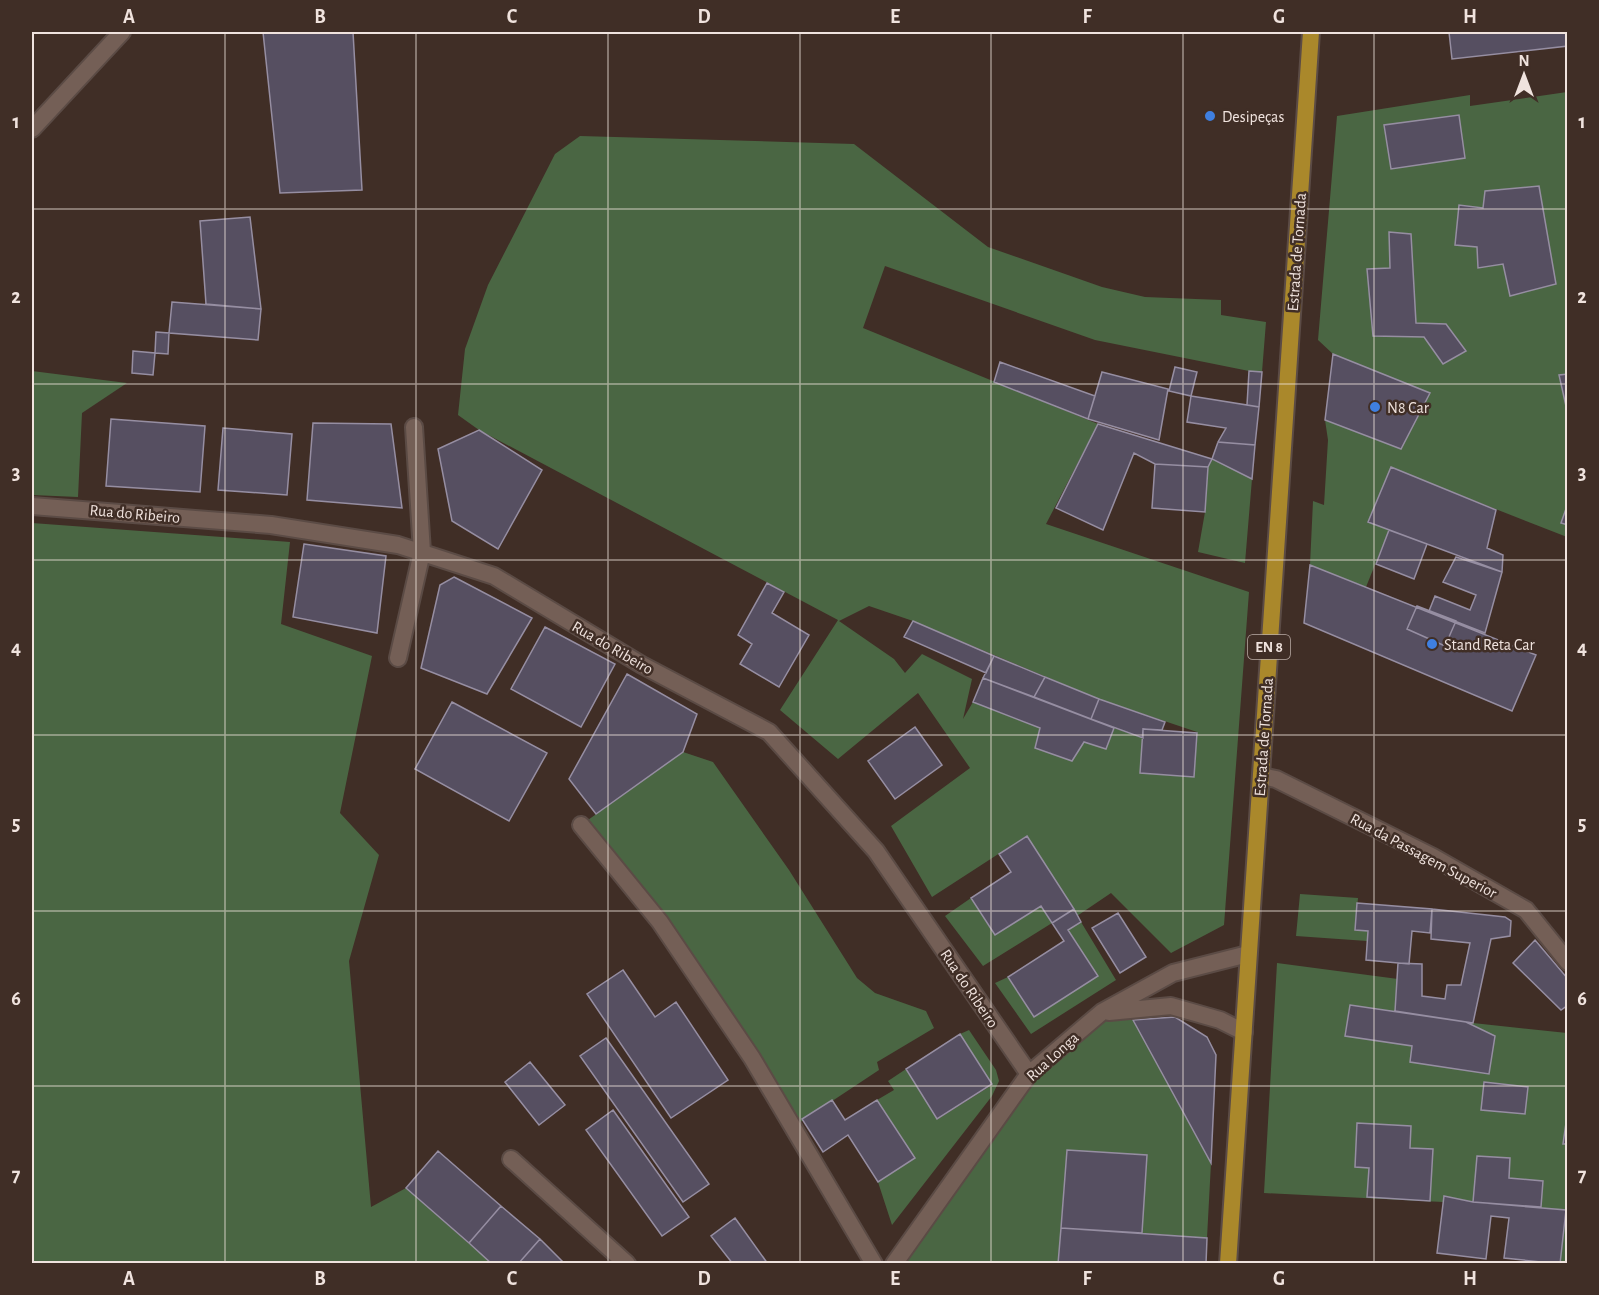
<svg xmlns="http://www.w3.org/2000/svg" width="1599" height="1295" viewBox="0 0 1599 1295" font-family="'Alegreya Sans',sans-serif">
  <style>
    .green { fill: #4a6643; fill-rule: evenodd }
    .building { fill: #564f61; stroke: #968ea2; stroke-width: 1.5 }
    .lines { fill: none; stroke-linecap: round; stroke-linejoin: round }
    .minor-casing { stroke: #5b4b45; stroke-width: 20 }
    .primary-casing { stroke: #5b4b45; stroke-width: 20 }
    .minor { stroke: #745f56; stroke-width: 16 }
    .primary { stroke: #aa882b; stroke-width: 16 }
    .grid { fill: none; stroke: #f0e3de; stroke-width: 1.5; stroke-opacity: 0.55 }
    .shop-dot { fill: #3f7fe0; stroke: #402e26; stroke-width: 2 }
    .labels { text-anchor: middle; stroke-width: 5; stroke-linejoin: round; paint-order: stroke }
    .shield { fill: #402e26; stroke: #bbada7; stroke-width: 1.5 }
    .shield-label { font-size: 15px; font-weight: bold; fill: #f0e3de }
    .poi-label { font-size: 16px; fill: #f0e3de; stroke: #402e26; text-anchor: start }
    .street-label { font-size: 16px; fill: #f0e3de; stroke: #402e26 }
    .neatline { fill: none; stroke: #f0e3de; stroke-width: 2 }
    .grid-label { font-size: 20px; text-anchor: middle; font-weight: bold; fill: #f0e3de }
  </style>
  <rect width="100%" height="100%" fill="#402e26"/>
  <path class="green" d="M1567,92v445l-176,-69 -23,54 21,8 -23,57 -56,-22 3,-64 11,4 4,-65 -3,-20 76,29 -68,-95 -15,-14 19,-224 133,-21v11z
    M580,136l274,8 134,103 114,40 43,10 76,3v15l45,7 -4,50 -13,-1 -154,-31 -210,-74 -22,62 235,96 -52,100 203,68 -25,333 -53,28 -60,-60 -34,23 -51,-80 -94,61 -41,-71 79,-58 -52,-75 -80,66 -58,-49 58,-90 -359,-190 -21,-15 7,-66 23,-64 67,-131zM869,606l44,15 186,78 98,33 -3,45 -54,-4 3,-35 -29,-10 -8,21 -22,-7 -12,19 -37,-13 5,-20 -67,-26 -10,17 9,-40 -50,-25 -17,19 -11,-14 -55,-38z
    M32,371l95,12 -45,30 -4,84 -46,-2z
    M1212,459l40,20 -7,84 -47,-11 7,-40 3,-45z
    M32,523l258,19 -9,82 91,32 -32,157 39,42 -30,106 22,246 35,-19 85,75h-459z
    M683,752l30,10 76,108 68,108 18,15 51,18 8,17 -57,34 2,8 -86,57 -41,-69 -171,-233z
    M1300,894l58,4 -3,32 13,1 -1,10 -71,-5z
    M971,898l24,37 46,-29 11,17 -69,43 -38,-50z
    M1081,922l35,58 -85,54 -36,-51 13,-6 26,40 63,-41 -29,-46z
    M1277,963l121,16 -2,32 77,12 94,10v230h-7l6,-53 -92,-8 -30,-6 -1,6 -179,-9z
    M1102,1012l31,8 78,143 -4,75 -65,-5 4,-78 -79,-5 -9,113 -164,1 135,-190z
    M969,1030l27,40 3,11 -7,15 -100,129 -14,-43 36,-24 -37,-58 17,-10 -6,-9 18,-12 32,50 54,-34 -32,-51z"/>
  <path class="building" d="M263,32h90l9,158 -82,3z
    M1449,32h118l1,14 -116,13z
    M1459,115l6,43 -74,11 -7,-44z
    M1539,186l17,98 -46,12 -7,-32 -25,4 -1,-21 -22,-2 4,-40 24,3 2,-17z
    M250,217l11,92 -55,-5 -6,-83z
    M1389,232l22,2 5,89 30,1 20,27 -23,13 -19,-27 -51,-1 -6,-67 23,-1z
    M172,302l89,7 -3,31 -89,-7z
    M156,332l13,1 -1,21 -13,-1z
    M133,351l22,2 -2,22 -21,-2z
    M1333,354l97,39 -29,56 -76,-29z
    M1000,362l95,34 -7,23 -94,-37z
    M1175,367l22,5 -6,24 -22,-5z
    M1249,371l13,1 -3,35 -12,-2z
    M1102,372l66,17 -9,51 -71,-21z
    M1568,374v41l-9,-40z
    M1191,396l68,11 -4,38 -37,-3 8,-14 -39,-6z
    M111,419l94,7 -5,66 -94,-6z
    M313,423l78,1 11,84 -95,-8z
    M1098,424l114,35 -4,8 -53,-3 -21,-11 -31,77 -47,-22z
    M223,428l69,6 -5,61 -69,-5z
    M479,430l63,40 -44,79 -46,-28 -14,-72z
    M1218,442l37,3 -3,34 -40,-20z
    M1155,464l53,3 -3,45 -53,-4z
    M1391,467l105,43 -9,38 16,7 -1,17 -134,-50z
    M1568,503v22l-7,-2z
    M1389,530l38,14 -13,35 -38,-15z
    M304,544l82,12 -9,77 -84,-16z
    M1456,557l46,15 -17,61 -56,-22 6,-15 35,14 6,-15 -33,-13z
    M1310,565l226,90 -24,56 -208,-88z
    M454,577l78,41 -45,76 -66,-26 19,-83z
    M767,583l17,9 -12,21 37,22 -30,52 -39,-23 12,-20 -14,-9z
    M1417,606l39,15 -11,25 -38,-17z
    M913,621l81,35 -8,17 -82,-36z
    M545,627l70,37 -34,63 -70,-38z
    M994,656l51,21 -11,20 -51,-19z
    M627,674l70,40 -14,38 -87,62 -27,-35z
    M1045,677l54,22 -8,20 -57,-22z
    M983,678l131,50 -8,21 -22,-7 -12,19 -37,-13 5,-20 -67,-26z
    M1099,699l66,23 -3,8 -19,-1v9l-52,-19z
    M452,702l95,51 -38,68 -94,-52z
    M915,727l27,38 -47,34 -27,-38z
    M1143,729l54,4 -3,44 -54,-4z
    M1027,836l47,73 -22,14 -11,-17 -46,29 -24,-37 40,-26 -12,-18z
    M1357,903l75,6 -2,24 -18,-2 -3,33 -43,-4 2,-29 -13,-1z
    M1074,909l7,13 -13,8 30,46 -64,41 -26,-40 56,-36 -12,-18z
    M1432,909l73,8 6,4 -1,15 -19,3 -18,84 -78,-12 3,-48 24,1v32l23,3 2,-14h14l9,-42 -39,-4z
    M1118,913l28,44 -26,16 -28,-45z
    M1535,940l33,39v26l-7,5 -48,-47z
    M623,970l32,47 21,-15 52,78 -57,38 -84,-124z
    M1350,1005l116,17 29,14 -6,38 -79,-12 2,-16 -67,-10z
    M1175,1017l32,20 9,18 -5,108 -78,-143z
    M960,1034l32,50 -55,35 -31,-50z
    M606,1038l103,146 -26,18 -103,-146z
    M530,1062l35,43 -26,20 -34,-43z
    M1484,1082l44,5 -3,27 -44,-4z
    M832,1100l13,20 32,-20 38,58 -37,24 -30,-47 -25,17 -21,-33z
    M613,1110l76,107 -27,19 -76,-106z
    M1357,1123l54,3 -1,22 23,1 -3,52 -63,-4 2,-29 -14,-1z
    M1566,1123h2v21h-5z
    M1067,1150l80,5 -5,78 -81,-5z
    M438,1151l63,55 -32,37 -63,-55z
    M1477,1156l33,2 -1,20 34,3 -2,26 -68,-5z
    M1444,1196l29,6 93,8 -6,54 -56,-6 5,-40 -18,-2 -5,43 -49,-6z
    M501,1206l39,33 -22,25h-26l-23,-21z
    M735,1218l33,46h-35l-22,-28z
    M1061,1228l146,10 -1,26h-148z
    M540,1239l25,25h-47z"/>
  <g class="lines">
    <g class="minor-casing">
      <path id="minor" d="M32,129l90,-97
        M32,506l239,19 127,20 96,31 148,89 127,67 107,119 153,223
        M398,658l24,-106 -8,-125
        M1261,776l15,3 157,78 93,53 42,52
        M581,825l79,97 92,136 122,206
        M1109,1012l62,-6 49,14 24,12
        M511,1159l116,105
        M894,1264l135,-190 73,-62 71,-39 75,-19"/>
    </g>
    <g class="primary-casing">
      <path id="primary" d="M1228,1264l83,-1232"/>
    </g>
    <use href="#minor" class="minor"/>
    <use href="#primary" class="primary"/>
  </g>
  <path class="grid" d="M225,32v1232M416,32v1232M608,32v1232M800,32v1232M991,32v1232M1183,32v1232M1374,32v1232M32,209h1536M32,384h1536M32,560h1536M32,735h1536M32,911h1536M32,1086h1536"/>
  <g class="shop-dot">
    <circle cx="1210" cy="116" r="6"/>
    <circle cx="1375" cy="407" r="6"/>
    <circle cx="1432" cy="644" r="6"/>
  </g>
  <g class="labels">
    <rect class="shield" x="1248" y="635" width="42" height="24" rx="4.5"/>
    <g class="shield-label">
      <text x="1269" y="652">EN 8</text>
    </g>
    <g class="poi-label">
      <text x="1222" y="122">Desipeças</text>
      <text x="1387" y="413">N8 Car</text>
      <text x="1444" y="650">Stand Reta Car</text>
    </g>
    <g class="street-label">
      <text transform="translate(1296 252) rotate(-86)" y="6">Estrada de Tornada</text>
      <text transform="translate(135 513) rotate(5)" y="6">Rua do Ribeiro</text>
      <text transform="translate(613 647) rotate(30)" y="6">Rua do Ribeiro</text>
      <text transform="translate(1263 737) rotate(-86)" y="6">Estrada de Tornada</text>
      <text transform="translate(1424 855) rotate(28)" y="6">Rua da Passagem Superior</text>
      <text transform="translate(970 988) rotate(56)" y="6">Rua do Ribeiro</text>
      <text transform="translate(1052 1056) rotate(-42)" y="6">Rua Longa</text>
    </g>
  </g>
  <rect width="1599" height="1295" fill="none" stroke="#402e26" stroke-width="66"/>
  <g transform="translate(1524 75)" stroke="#402e26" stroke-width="4.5" paint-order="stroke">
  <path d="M0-4.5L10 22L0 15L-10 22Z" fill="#f0e3de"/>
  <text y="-9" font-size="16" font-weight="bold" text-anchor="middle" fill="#f0e3de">N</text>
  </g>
  <rect x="33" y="33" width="1533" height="1229" class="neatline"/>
  <g class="grid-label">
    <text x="129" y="23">A</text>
    <text x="320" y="23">B</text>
    <text x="512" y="23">C</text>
    <text x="704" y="23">D</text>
    <text x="895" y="23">E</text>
    <text x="1087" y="23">F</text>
    <text x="1279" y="23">G</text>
    <text x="1470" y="23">H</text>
    <text x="16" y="128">1</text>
    <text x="1582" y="128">1</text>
    <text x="16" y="303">2</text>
    <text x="1582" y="303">2</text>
    <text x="16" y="479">3</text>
    <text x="1582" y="479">3</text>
    <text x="16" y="654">4</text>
    <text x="1582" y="654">4</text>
    <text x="16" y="830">5</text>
    <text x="1582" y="830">5</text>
    <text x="16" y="1005">6</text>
    <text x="1582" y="1005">6</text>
    <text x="16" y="1181">7</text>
    <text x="1582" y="1181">7</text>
    <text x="129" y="1285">A</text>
    <text x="320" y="1285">B</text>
    <text x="512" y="1285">C</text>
    <text x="704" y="1285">D</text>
    <text x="895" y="1285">E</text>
    <text x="1087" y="1285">F</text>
    <text x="1279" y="1285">G</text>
    <text x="1470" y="1285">H</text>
  </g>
</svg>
